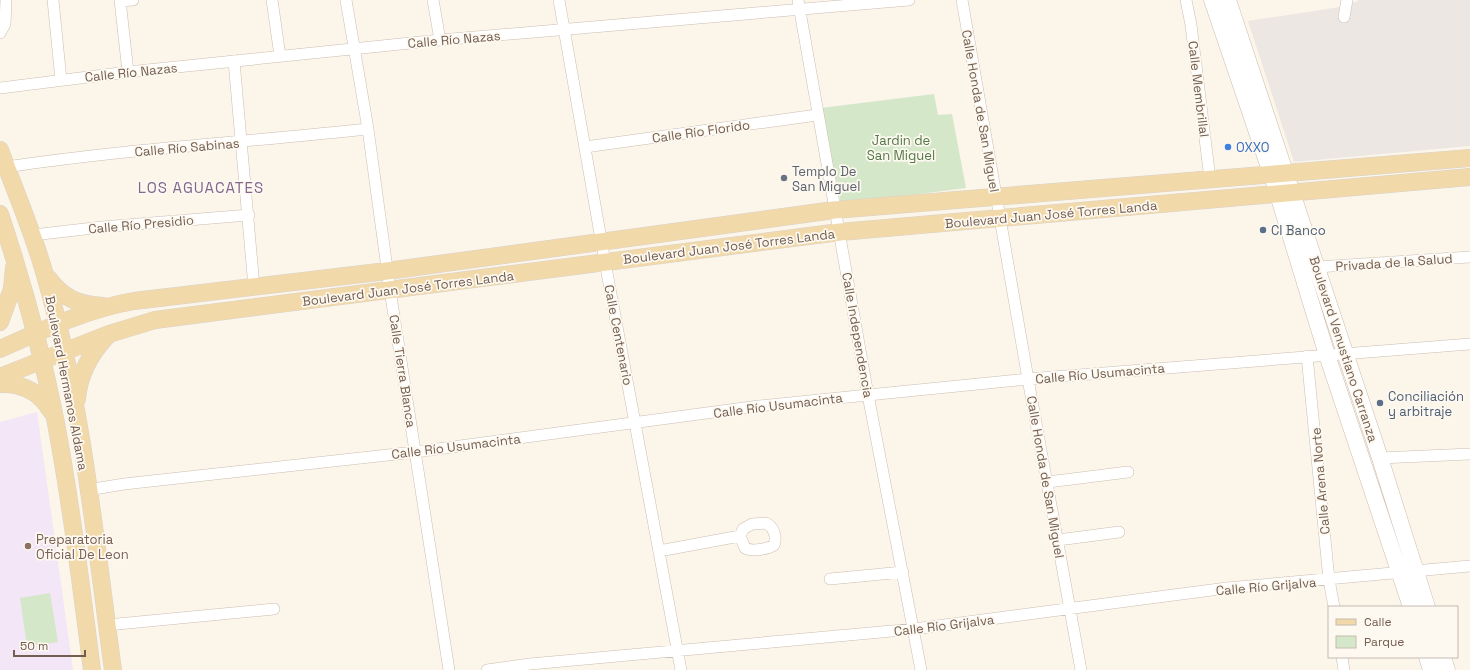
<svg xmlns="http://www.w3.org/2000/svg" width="1470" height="670" viewBox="0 0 1470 670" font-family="'Space Grotesk',sans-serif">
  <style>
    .industrial { fill: #ece7e2 }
    .education { fill: #f2e6f7 }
    .green { fill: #d4e7c9 }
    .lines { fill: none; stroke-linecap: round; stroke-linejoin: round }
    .street-casing { stroke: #ccbdb1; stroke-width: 12 }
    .secondary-casing { stroke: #cebeae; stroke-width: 17 }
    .primary-casing { stroke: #d8d2ce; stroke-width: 18 }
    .street { stroke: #fff; stroke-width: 11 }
    .secondary { stroke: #fff; stroke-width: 16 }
    .primary { stroke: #f2d9a9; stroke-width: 17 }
    .shop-dot { fill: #3f7fe0; stroke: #fdf9f0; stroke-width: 1.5 }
    .worship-dot { fill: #6b7280; stroke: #fdf9f0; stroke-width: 1.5 }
    .service-dot { fill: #5c6f8a; stroke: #fdf9f0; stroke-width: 1.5 }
    .education-dot { fill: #8d6e63; stroke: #fdf9f0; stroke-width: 1.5 }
    .labels { text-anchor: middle; stroke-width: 3.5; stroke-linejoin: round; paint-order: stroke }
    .street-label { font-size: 13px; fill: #735d50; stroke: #fdf9f0 }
    .park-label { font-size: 13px; fill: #547849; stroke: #fdf9f0 }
    .shop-label { font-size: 13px; fill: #366cbe; stroke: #fdf9f0; text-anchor: start }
    .worship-label { font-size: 13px; fill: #5b616d; stroke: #fdf9f0; text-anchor: start }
    .service-label { font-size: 13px; fill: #4e5e75; stroke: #fdf9f0; text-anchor: start }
    .education-label { font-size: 13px; fill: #785e54; stroke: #fdf9f0; text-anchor: start }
    .quarter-label { font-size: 15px; letter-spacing: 1px; fill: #83678e; stroke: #fdf9f0 }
  </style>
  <rect width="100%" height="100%" fill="#fbf5ea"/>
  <path class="industrial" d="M1359,0h111v146l-176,16 -46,-141 98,-15z"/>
  <path class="education" d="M37,412l36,258h-73v-248z"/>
  <path class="green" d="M934,94l4,21 14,-1 14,74 -125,16 -20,-96z
    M50,593l8,49 -31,4 -7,-48z"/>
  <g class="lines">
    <g class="street-casing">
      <path id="street" d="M53,0l8,80
        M120,0l8,72
        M272,0l8,56
        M346,0l22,129 22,161 59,380
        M433,0l7,40
        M559,0l46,262 76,408
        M798,0l70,395 53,275
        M962,0l66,379 53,291
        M1186,0l5,25 19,154
        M120,1l13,-1
        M1344,17l3,-17
        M0,33l5,-9 1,-24
        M234,61l20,226
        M0,88l128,-16 312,-32 469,-40
        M585,147l232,-32
        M6,167c120,-18 241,-25 362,-38
        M33,235l69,-8 147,-12
        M1317,267l153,-10
        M1307,356l22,224 5,27
        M1380,458l90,-4
        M1048,482l80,-10
        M88,490l36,-6 291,-32 344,-46 109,-11 160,-16 442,-35
        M766,523c8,4 11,14 8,22 -6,4 -22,7 -29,3l-5,-12 3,-7 9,-5z
        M1058,540l61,-8
        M659,551l81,-15
        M830,579l73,-7
        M107,625l167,-16
        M1342,657l2,13
        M487,670l43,-6 384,-35 313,-41 243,-22"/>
    </g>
    <g class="secondary-casing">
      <path id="secondary" d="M1212,0l63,185 52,170 84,252
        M1228,0l152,458 47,149
        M1427,657l4,13
        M1443,657l4,13"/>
    </g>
    <g class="primary-casing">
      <path id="primary" d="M0,150c15,41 33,82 45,125 37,128 50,263 68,395
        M0,214c22,66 41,135 55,204 16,84 26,168 37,252
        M48,278c15,20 30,27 55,28
        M0,322l12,-33 2,-21
        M0,349c43,-19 87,-40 134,-48l253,-30 447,-61 636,-52
        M0,377l109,-43 46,-14 685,-88 630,-55
        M0,384c22,-1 40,8 51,27
        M77,399c2,-25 13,-45 30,-63"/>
    </g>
    <use href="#street" class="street"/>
    <use href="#secondary" class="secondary"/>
    <use href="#primary" class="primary"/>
  </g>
  <circle class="shop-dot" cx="1228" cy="147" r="4"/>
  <circle class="worship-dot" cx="784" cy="178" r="4"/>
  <g class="service-dot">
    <circle cx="1263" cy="230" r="4"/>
    <circle cx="1380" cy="403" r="4"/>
  </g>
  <circle class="education-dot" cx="28" cy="546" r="4"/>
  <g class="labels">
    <g class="street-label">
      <text transform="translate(454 39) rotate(-5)" y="5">Calle Río Nazas</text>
      <text transform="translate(131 72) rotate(-6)" y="5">Calle Río Nazas</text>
      <text transform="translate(1199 89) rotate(83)" y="5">Calle Membrillal</text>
      <text transform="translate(981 111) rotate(80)" y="5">Calle Honda de San Miguel</text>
      <text transform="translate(701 131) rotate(-8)" y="5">Calle Río Florido</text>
      <text transform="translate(187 147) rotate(-5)" y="5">Calle Río Sabinas</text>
      <text transform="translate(1051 214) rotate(-5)" y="5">Boulevard Juan José Torres Landa</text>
      <text transform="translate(141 224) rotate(-5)" y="5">Calle Río Presidio</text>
      <text transform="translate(729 246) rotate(-7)" y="5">Boulevard Juan José Torres Landa</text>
      <text transform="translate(1394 262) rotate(-4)" y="5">Privada de la Salud</text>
      <text transform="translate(408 288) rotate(-7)" y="5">Boulevard Juan José Torres Landa</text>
      <text transform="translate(619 335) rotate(79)" y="5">Calle Centenario</text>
      <text transform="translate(858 335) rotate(80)" y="5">Calle Independencia</text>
      <text transform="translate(1344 349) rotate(72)" y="5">Boulevard Venustiano Carranza</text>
      <text transform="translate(403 371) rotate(81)" y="5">Calle Tierra Blanca</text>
      <text transform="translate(1100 373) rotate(-5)" y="5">Calle Río Usumacinta</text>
      <text transform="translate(67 383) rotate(79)" y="5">Boulevard Hermanos Aldama</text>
      <text transform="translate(778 405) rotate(-7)" y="5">Calle Río Usumacinta</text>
      <text transform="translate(456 446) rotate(-7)" y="5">Calle Río Usumacinta</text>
      <text transform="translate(1046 477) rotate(80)" y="5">Calle Honda de San Miguel</text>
      <text transform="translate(1320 481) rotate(-95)" y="5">Calle Arena Norte</text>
      <text transform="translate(1266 586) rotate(-5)" y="5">Calle Río Grijalva</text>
      <text transform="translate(944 625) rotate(-7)" y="5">Calle Río Grijalva</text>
    </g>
    <g class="park-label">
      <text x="901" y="145">Jardin de<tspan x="901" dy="15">San Miguel</tspan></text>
    </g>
    <g class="shop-label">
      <text x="1236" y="152">OXXO</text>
    </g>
    <g class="worship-label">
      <text x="792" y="176">Templo De<tspan x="792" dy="15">San Miguel</tspan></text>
    </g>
    <g class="service-label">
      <text x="1271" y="235">CI Banco</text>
      <text x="1388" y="401">Conciliación<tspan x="1388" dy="15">y arbitraje</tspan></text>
    </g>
    <g class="education-label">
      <text x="36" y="544">Preparatoria<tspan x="36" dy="15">Oficial De Leon</tspan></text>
    </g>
    <g class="quarter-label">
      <text x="201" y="193">LOS AGUACATES</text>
    </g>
  </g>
  <rect x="1328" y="606" width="130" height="52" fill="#fdf9f0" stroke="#c6bbb0"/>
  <rect x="1336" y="619" width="20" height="6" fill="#f2d9a9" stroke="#c6bbb0"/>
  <text x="1364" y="626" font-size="12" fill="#735d50">Calle</text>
  <rect x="1336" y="636" width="20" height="12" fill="#d4e7c9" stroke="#c6bbb0"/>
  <text x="1364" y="646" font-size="12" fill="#735d50">Parque</text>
  <path d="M14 650v6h71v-6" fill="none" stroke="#735d50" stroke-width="2"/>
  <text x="20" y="650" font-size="12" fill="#735d50" stroke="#fdf9f0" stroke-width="3" paint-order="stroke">50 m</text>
</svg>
